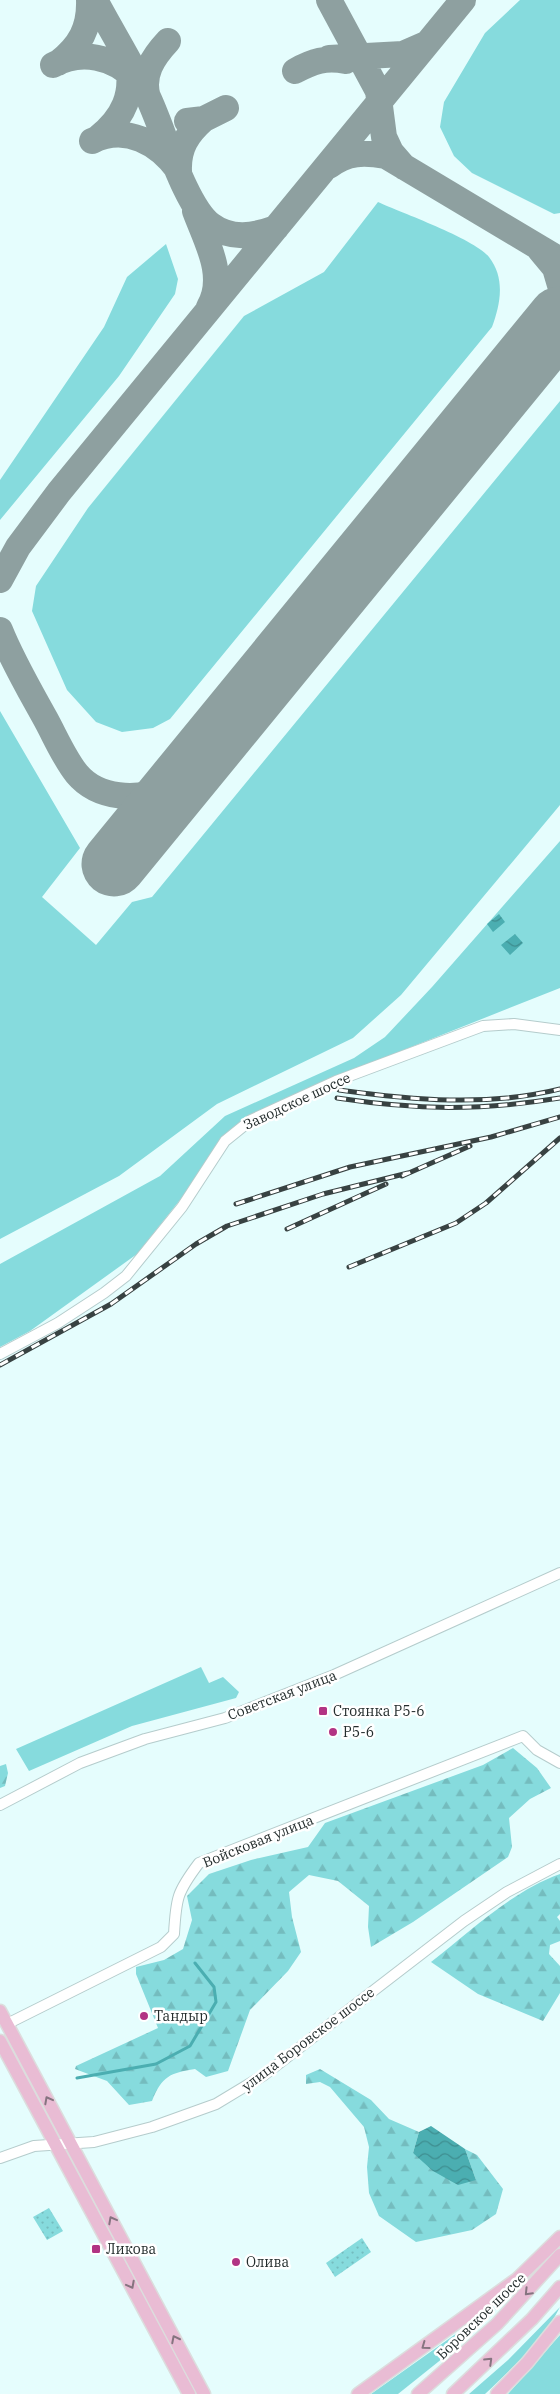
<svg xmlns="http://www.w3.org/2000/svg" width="560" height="2394" viewBox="0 0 560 2394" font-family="'IBM Plex Serif',serif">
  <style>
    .grass { fill: #86dbdd }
    .forest { fill: url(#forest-firs) }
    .park { fill: url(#park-dots) }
    .water { fill: url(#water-waves) }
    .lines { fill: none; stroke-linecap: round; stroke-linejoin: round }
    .stream { stroke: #4baeb1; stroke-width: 3 }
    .taxiway { stroke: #8ea0a0; stroke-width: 26 }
    .runway { stroke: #8ea0a0; stroke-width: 65 }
    .minor-casing { stroke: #b5cccc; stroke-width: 12 }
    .major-casing { stroke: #dcdddd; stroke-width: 15 }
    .minor { stroke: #fff; stroke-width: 10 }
    .major { stroke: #e9bcd4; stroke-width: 12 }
    .rail-casing { stroke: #384242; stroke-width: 5 }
    .rail { stroke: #fff; stroke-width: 3; stroke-dasharray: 9; stroke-linecap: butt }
    .oneway { stroke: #867480 }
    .poi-dot { fill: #b23484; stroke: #fff; stroke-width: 2 }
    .labels { text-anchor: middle; stroke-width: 5; stroke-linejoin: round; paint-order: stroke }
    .street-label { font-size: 14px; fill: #242d2d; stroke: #fff }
    .poi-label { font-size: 14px; fill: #242d2d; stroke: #fff; text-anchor: start }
  </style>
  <defs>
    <pattern id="forest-firs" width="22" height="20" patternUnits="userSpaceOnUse" patternTransform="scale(1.25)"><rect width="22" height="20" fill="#86dbdd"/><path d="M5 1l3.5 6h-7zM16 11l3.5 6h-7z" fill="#74bcbe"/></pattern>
    <pattern id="park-dots" width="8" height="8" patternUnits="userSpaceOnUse" patternTransform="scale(1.25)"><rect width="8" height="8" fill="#86dbdd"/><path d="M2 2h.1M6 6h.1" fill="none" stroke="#74bcbe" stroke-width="1.8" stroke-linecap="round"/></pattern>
    <pattern id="water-waves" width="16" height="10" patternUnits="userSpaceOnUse" patternTransform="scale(1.25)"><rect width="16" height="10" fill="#4baeb1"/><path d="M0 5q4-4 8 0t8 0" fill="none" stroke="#3e8e90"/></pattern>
  </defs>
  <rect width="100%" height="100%" fill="#e5fdfd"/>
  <path class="grass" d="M520,0h40v213l-6,1 -82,-41 -18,-17 -14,-29 4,-25 41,-69z
    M378,202c24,11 97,37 111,55 17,22 11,48 3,70l-322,392 -17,9 -31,4 -26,-10 -29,-32 -35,-79 4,-25 52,-78 156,-192 80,-44z
    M166,244l12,35 -3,15 -56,82 -119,144v-40l104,-153 23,-50z
    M560,401v404l-159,190 -48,43 -136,66 -98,72 -119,63v-528l80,137 -38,49 54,48 36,-43 20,-5z
    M560,841v147l-222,88 -96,46 -105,132 -107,77 -30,16v-83l160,-88 65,-60 129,-58 31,-21 47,-50z
    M201,1667l8,16 14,-6 16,15 -3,6 -104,28 -103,45 -13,-22z
    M512,2294l-64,60 -50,40h-27z
    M560,2307c-15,31 -50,63 -75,87h-16l39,-34z
    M560,2335v59h-52z"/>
  <path class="forest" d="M513,1748l24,20 14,20 -21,11 -21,19 3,29 -4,10 -95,65 -42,25 -3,-20 1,-21 -31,-25 -29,-6 -20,17 3,25 9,35 -13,19 -38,39 -22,61 -22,6 -11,-8c-25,4 -33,7 -43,32l-23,4 -22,-24 -32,-12 1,-3 82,-38 -22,-54v-7l28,-7 19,-11 9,-29 -5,-24 22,-22 42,-14 57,-13 17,-24 158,-58z
    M6,1764l2,9 -3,13 -5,2v-22z
    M560,1874v40l-3,3 3,4v20l-10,4 -1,9 11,12v27l-17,28 -65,-27 -47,-32c40,-31 81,-71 129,-88z
    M320,2069l51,31 18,19 30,13 -6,21 63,27 -11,-31 12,6 26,34 -7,25 -24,16 -56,12 -37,-26 -10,-23 -2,-26 2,-20 -5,-20 -34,-40 -10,-5 -14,2v-9z"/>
  <path class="park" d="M49,2208l14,23 -16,9 -14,-23z
    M362,2238l9,14 -36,25 -9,-14z"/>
  <path class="water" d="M499,914l6,8 -12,10 -6,-8z
    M515,934l8,9 -13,12 -9,-10z
    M431,2126l34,23 11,31 -18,5 -25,-14 -20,-18 6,-21z"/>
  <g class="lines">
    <path class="stream" d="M77,2078l79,-14 34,-18 26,-44 -2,-15 -19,-24"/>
    <path class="taxiway" d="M95,0c17,32 37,64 53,97 15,31 37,109 63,128 20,15 43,11 65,3
      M329,0l49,91 6,46 7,15 13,15
      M329,58l74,-4 23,-10
      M58,63c22,-17 32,-35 31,-63
      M53,65c28,-16 61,-8 82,14
      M295,71c18,-10 31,-14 51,-10
      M148,98c-7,-23 5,-41 20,-57
      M187,121l17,-2 22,-11
      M98,138c25,-20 37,-44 29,-76
      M92,141c34,-17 67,2 87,30 -1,-23 8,-37 25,-52
      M329,166c18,-14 35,-14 57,-10l174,104
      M195,211c11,30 32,65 14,96
      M540,250l15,18 5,17
      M554,327l6,-21
      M0,580l18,-33 41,-55 404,-492
      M0,630c12,30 29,59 45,88 10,18 19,40 32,56 21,25 61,27 88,14 9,-4 17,-12 25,-18"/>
    <path class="runway" d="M114,864l446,-545"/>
    <g class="minor-casing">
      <path id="minor" d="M0,1354l58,-31 46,-30 22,-17 56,-69 43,-66 26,-21 85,-39 147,-55 31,-2 46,6
        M0,1805l80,-42 65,-24 80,-21 109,-43 226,-102
        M7,2024l154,-77 13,-13c2,-36 3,-42 25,-71l324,-127 14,14 23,13
        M0,2158l34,-12 60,-4 58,-15 64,-23 48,-29 200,-154 43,-29 53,-28"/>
    </g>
    <g class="major-casing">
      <path id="major" d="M0,2011l204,383
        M0,2041l189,353
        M358,2394l159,-115 43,-42
        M418,2394l79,-70 63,-69
        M453,2394l79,-75 28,-32
        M497,2394l30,-31 33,-41"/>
    </g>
    <use href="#minor" class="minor"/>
    <use href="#major" class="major"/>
    <g class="rail-casing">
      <path id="rail" d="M339,1090c73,10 149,17 221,-1
        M337,1098c80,12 143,13 223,0
        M402,1176l68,-30
        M236,1204l114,-37 141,-30 69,-20
        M287,1229l99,-45
        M349,1267l107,-44 30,-20 74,-65
        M0,1365l111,-61 85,-60 31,-18 96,-32 85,-21"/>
    </g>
    <use href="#rail" class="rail"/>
  </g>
  <defs><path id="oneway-chevron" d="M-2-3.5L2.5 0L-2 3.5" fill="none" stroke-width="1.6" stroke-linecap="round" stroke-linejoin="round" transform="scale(1.25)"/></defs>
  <g class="oneway">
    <use href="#oneway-chevron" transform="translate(48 2100) rotate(-118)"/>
    <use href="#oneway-chevron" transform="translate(112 2220) rotate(-118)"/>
    <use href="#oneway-chevron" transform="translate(131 2285) rotate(62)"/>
    <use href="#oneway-chevron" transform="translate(528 2292) rotate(134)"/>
    <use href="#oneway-chevron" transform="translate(175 2339) rotate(-117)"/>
    <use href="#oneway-chevron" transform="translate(425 2346) rotate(144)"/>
    <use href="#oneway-chevron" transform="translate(489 2361) rotate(-44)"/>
  </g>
  <g class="poi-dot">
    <rect x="318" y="1706" width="10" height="10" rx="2.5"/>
    <circle cx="333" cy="1732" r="5"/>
    <circle cx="144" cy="2016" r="5"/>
    <rect x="91" y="2244" width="10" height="10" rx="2.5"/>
    <circle cx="236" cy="2262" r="5"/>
  </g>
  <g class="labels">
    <g class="street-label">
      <text transform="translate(297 1101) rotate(-25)" y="5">Заводское шоссе</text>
      <text transform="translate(282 1695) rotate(-21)" y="5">Советская улица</text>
      <text transform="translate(258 1841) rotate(-22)" y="5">Войсковая улица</text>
      <text transform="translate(308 2039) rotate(-37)" y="5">улица Боровское шоссе</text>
      <text transform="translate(481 2316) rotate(-44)" y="5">Боровское шоссе</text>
    </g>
    <g class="poi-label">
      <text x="333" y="1716">Стоянка Р5-6</text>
      <text x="343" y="1737">Р5-6</text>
      <text x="154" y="2021">Тандыр</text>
      <text x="106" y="2254">Ликова</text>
      <text x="246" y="2267">Олива</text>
    </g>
  </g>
</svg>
